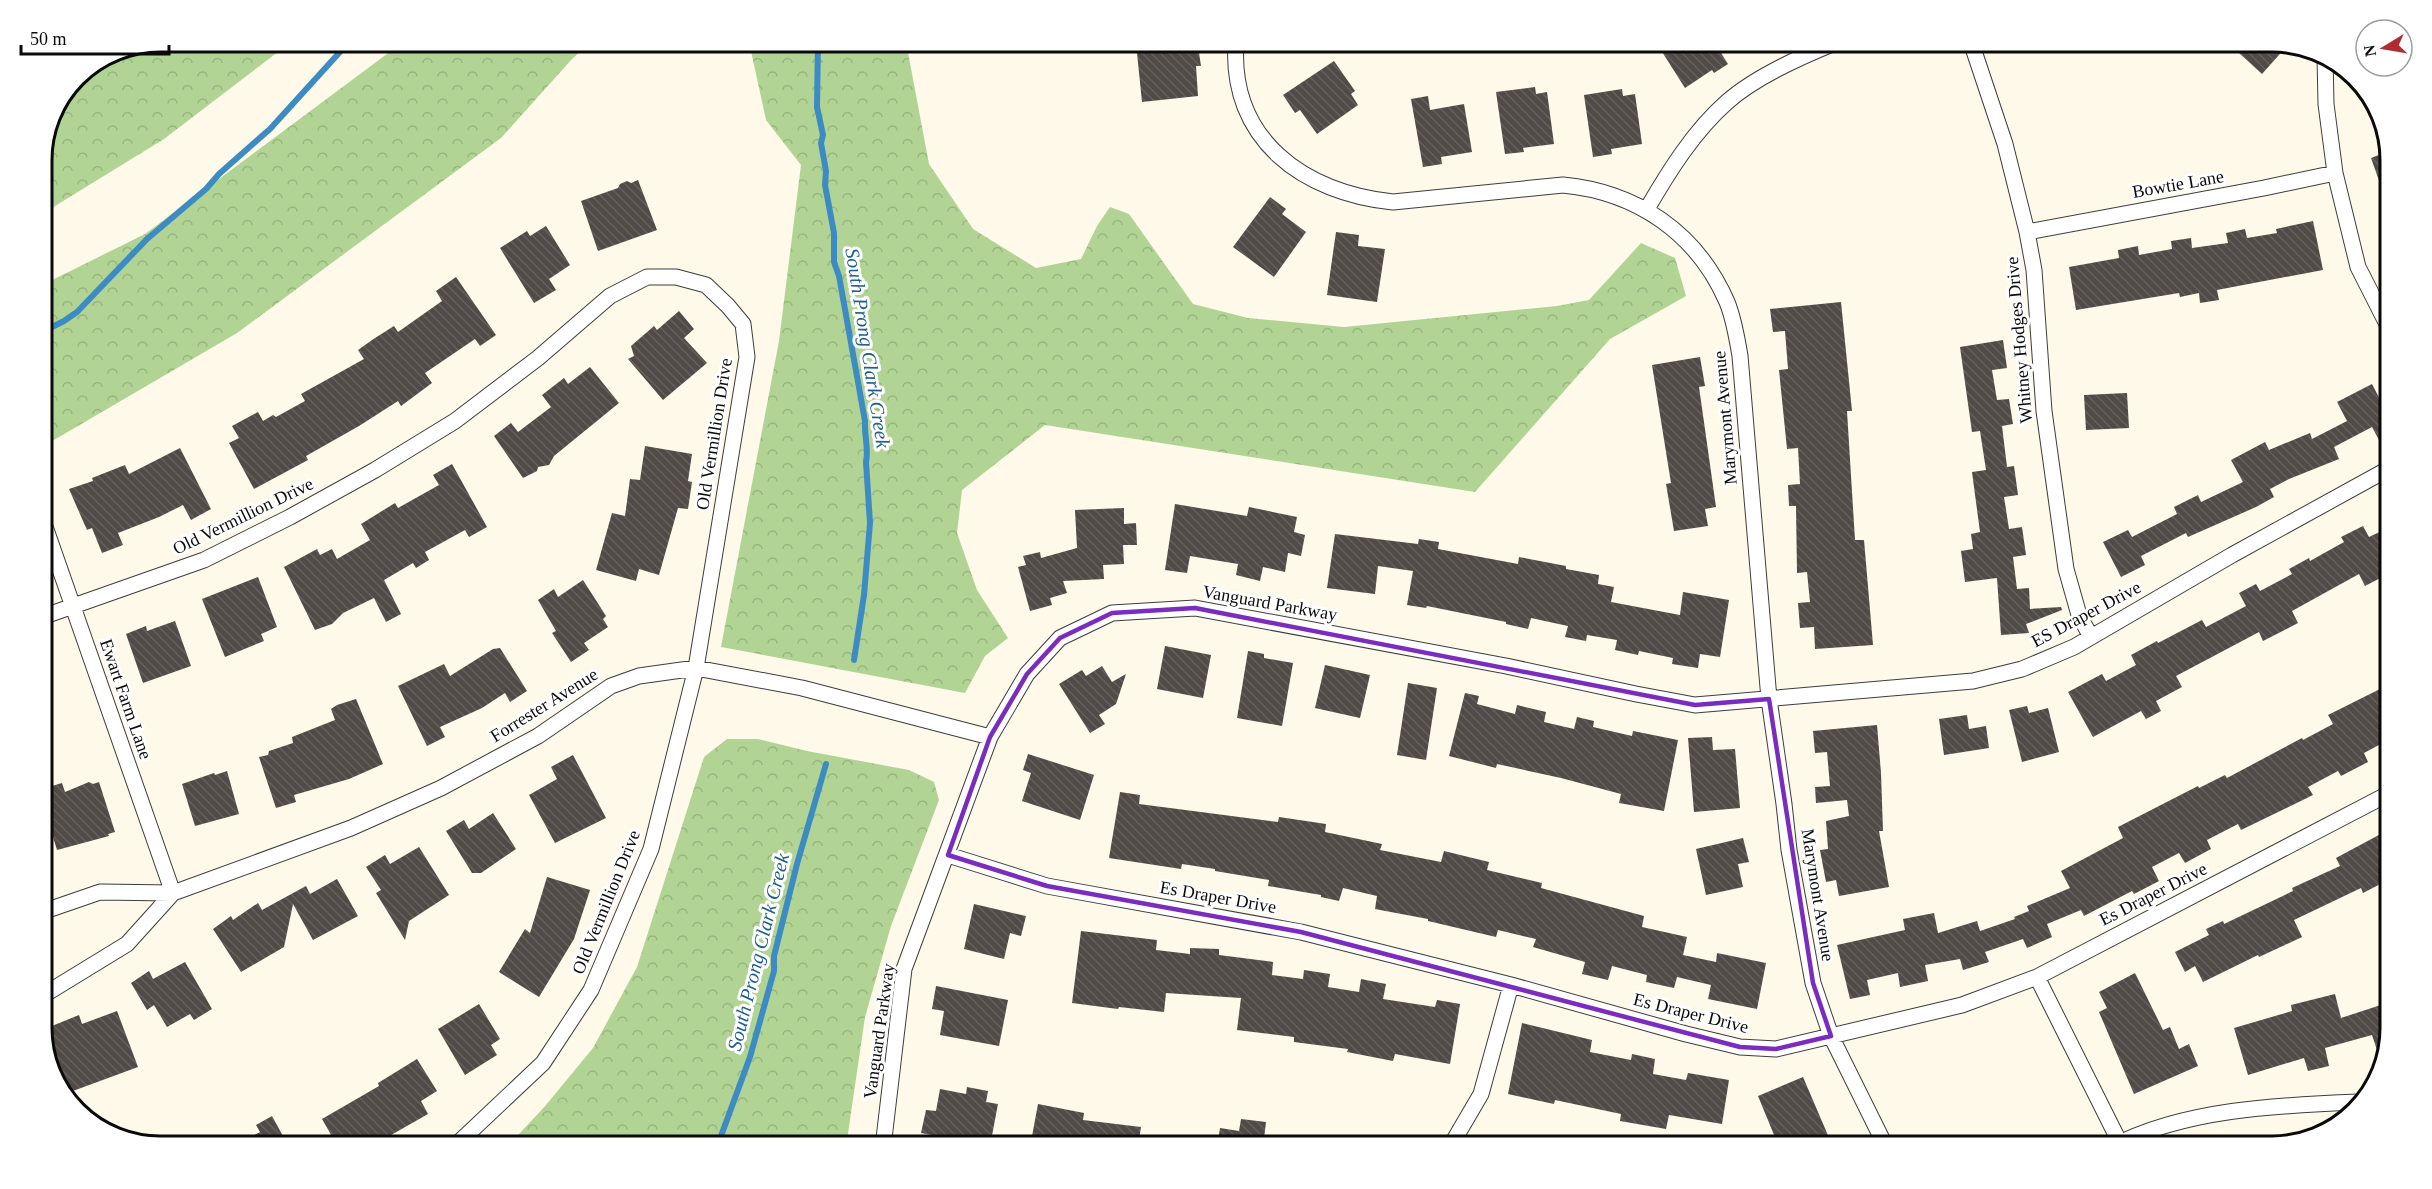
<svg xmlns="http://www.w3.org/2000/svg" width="2432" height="1189" viewBox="0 0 2432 1189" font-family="'Times New Roman',serif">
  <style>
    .forest { fill: url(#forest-crowns) }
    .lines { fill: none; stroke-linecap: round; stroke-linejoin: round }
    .stream { stroke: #3c8cc3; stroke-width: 6 }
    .building { fill: url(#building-back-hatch) }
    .minor-casing { stroke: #3d3d3d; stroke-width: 17 }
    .minor { stroke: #fff; stroke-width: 15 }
    .marked { fill: none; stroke: #7b2cbf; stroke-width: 4.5; stroke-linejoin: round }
    .labels { text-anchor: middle; stroke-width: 6; stroke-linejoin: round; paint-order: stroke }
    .street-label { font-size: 18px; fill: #0a0a0a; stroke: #fff }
    .water-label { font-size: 20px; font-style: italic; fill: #1d5e91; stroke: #fff }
    .rim { fill: none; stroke: #0a0a0a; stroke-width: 3 }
  </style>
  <defs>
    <pattern id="forest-crowns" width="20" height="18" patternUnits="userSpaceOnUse" patternTransform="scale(1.5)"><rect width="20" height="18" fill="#b1d495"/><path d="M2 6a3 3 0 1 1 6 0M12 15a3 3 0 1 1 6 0" fill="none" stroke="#97b57f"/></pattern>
    <pattern id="building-back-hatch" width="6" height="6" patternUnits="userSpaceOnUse" patternTransform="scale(1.5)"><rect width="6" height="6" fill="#514b47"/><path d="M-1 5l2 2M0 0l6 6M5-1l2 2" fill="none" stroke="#65605d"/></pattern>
  </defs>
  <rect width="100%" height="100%" fill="#fef9e8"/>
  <path class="forest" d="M161,42h130l-127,97 -122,75v-61l9,-38 26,-38 39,-26z
    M403,42h188l-19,17 -71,79 -264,195 -195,114v-162l103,-51z
    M749,42h157l23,122 44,65 63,39 45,-9 16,-33 13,-19 19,7 64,90 55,14 96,9 213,-21 32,-6 52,-57 34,15 11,38 -76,43 -135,153 -430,-67 -83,65 -5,43 20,57 31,48 -23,18 -20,37 -244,-46 58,-306 22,-176 -35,-45z
    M727,739h31l49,12 102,19 25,12 5,18 -48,126 -26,91 -19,130h-339l39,-42 47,-57 44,-81 67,-210z"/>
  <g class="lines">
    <path class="stream" d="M818,42l-1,65 6,28 -2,8 5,28 -1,14 9,48v29l5,14 26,145c-1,14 4,28 1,41l4,61 -6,72 -10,65
      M42,332l22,-11 13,-9 70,-73 59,-50 13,-15 51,-45 79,-87
      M717,1147l33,-90 24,-86v-15l23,-92 29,-100"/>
  </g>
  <path class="building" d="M1667,42h47l14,22 -14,9 -2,-3 -27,18 -26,-41z
    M2227,42h44l16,4 -25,28z
    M1198,46l3,20h-5l2,30 -56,6 -5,-49z
    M1334,61l21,30 -4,3 7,11 -41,29 -17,-24 -5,3 -12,-18z
    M1535,87l1,7 11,-2 7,52 -31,4 1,4 -19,2 -9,-62z
    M1622,89l1,7 12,-2 7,50 -31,5 1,5 -19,3 -9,-62z
    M1428,96l2,14 34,-6 8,48 -31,5 1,7 -19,3 -12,-68z
    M2389,151l1,52h-3l-16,-45z
    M638,180l19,50 -59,21 -17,-50 37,-13 2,-4 7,-3 4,2z
    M1270,197l16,12 -4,5 24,18 -32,45 -41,-30z
    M2313,221l10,49 -106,20 2,10 -19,3 -1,-10 -19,4 -1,-4 -103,17 -7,-43 50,-9 -1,-8 20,-4 1,9 33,-6 -1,-8 20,-3 1,10 36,-5 -2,-10 19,-4 2,9 30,-5 -1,-4z
    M546,226l24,39 -21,14 7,11 -22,13 -34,-55 27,-17 3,5z
    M1336,232l23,3 -1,11 27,3 -8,53 -50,-7z
    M456,277l40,58 -16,11 -5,-7 -50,34 7,10 -31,23 -3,-5 -39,25 -53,30 2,4 -54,29 -25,-46 10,-5 -7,-12 26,-14 5,9 10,-6 3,2 29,-16 -4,-7 63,-35 -6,-9 17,-12 19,-12 4,6 44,-31 -6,-10z
    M1841,302l11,109h-5l8,129h9l9,105 -58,4 -1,-22 -14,1 -2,-25 12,-1 -3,-30 -10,1 -1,-67h-7l-1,-21 12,-1 -2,-36 -11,1 -8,-79 9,-1 -3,-38 -12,1 -3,-23z
    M679,311l15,18 -10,9 23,25 -44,37 -35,-41 6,-3 -3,-10 23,-20 3,4z
    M2003,340l4,28 -15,2 5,30 12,-1 4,25 -11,2 5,41 7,-1 4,29 -14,2 5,32 13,-2 4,28 -13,2 4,32 12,-1 1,21 31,-2 1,3 -36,14 3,9 -28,2 -4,-57 -32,4 -4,-31 12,-2 -2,-15 9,-2 -8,-60 14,-2 -6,-39 -8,1 -12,-85z
    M1700,357l5,29 -6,1 17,120 -11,2 3,17 -34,5 -8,-47 5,-1 -19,-118z
    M590,367l29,36 -65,53 -5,9 -11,2 -1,4 -14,7 -29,-42 17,-13 7,9 33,-25 -9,-12 22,-17 4,6z
    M2372,384l18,35v16l-11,5 -7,-13 -38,20 5,12 -50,20 -19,10 4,8 -18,10 -68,30 -2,-4 -45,23 4,9 -24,12 -18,-35 25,-12 4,7 45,-23 -3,-7 24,-12 3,7 42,-20 -12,-22 34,-18 4,8 41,-17 2,6 35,-18 -10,-19z
    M2127,393l2,35 -43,2 -2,-35z
    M645,446l47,8 -4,27 4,1 -4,27 -10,-1 -19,67 -20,-6 -3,12 -40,-11 16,-57 13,3 5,-37 10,1z
    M180,448l31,61 -20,11 -8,-15 -24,12 -41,16 5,12 -21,8 -10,-25 -5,2 -18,-41 24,-8 -1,-3 33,-13 4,9z
    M452,464l35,63 -18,10 -4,-7 -40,22 4,8 -13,8 -3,-5 -29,17 17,34 -15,8 -12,-24 -31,15 -11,11 -17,6 -31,-63 33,-18 3,6 12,-6 5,10 33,-19 -9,-16 34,-21 3,5 41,-23 -6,-10z
    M1175,504l72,12 2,-9 48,10 -3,15 11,3 -4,21 -13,-3 -3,19 -22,-5 -3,14 -24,-6 2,-11 -48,-8 -3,17 -22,-3z
    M1124,508v16l12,-1 1,22h-14l1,19 -21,1 1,14 -41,2 4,12 -17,5 2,7 -22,6 -12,-44 8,-2 -3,-9 17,-4 1,6 36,-10 -2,-38z
    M2363,526l6,11 21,-10v46l-25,13 -6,-12 -67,37 6,12 -35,18 -4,-9 -83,44 6,11 -26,14 5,10 -15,8 -5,-8 -48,26 -25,-45 34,-18 4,7 30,-16 -5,-10 26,-14 1,2 44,-23 4,7 40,-21 -7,-13 17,-9 4,7 32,-17 -3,-5 20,-11 1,3 34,-19 -3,-5z
    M1335,534l83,10 1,-5 20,3 -1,7 80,15 1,-7 47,9v3l33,6 -1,9 16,3 -3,15 69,13 3,-23 46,8 -9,57 -20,-3 -2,14 -26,-4 1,-6 -34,-7 -1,4 -23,-5 2,-10 -30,-5 -1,6 -21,-4 3,-11 -37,-8 -3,11 -22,-5v-2l-79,-16 -1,2 -19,-3 6,-34 -35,-5 -3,28 -48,-6z
    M258,577l19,50 -16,7 3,7 -39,16 -23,-58z
    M583,580l23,36 -3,3 5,8 -24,16 5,7 -18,12 -19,-29 4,-2 -18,-31 16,-11 4,8z
    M175,621l16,45 -48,17 -17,-49 20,-8 1,5z
    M1165,646l46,9 -8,43 -46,-9z
    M500,648l27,43 -17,11 -5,-9 -23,15 -42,19 5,10 -18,9 -29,-60 46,-22 6,12 43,-27z
    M1248,651l16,3v4l29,5 -11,63 -45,-8z
    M1325,665l45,10 -10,43 -45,-10z
    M1102,666l10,16 14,-8 -10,30 -17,11 6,9 -15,9 -31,-49 23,-14 4,6z
    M1408,683l29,5 -11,72 -29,-5z
    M2382,688l3,6 5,-2v47l-26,14 4,9 -27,14 -3,-5 -30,16 5,8 -72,35 -3,-6 -31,16 4,9 -26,14 -6,-10 -27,14 7,14 -25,13 -2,-3 -48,25 -3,-6 -34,14 5,13 -25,11 -4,-9 -38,13 4,10 -26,8 -3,-11 -35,6 3,16 -28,6 -2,-14 -31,7 3,15 -20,4 -13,-54 68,-15 -2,-11 31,-6 4,20 39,-12 3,10 35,-12 -1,-2 15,-6 -2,-5 43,-18 -9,-17 62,-33 -5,-11 80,-41 1,2 26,-13 2,3 75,-40 1,2 30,-16 -5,-9z
    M1465,693l14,3 -2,8 38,10 2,-9 29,7 -2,10 30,7 3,-12 17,4 -1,6 39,9 1,-5 45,9 -14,71 -45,-8 2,-9 -60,-16 -64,-14 -1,4 -47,-12z
    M356,699l27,65 -34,15 -55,16 2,7 -20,6 -17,-51 9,-2 1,-4 24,-8 -1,-6 43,-17 -4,-11 6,-4z
    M2027,706l2,7 19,-5 11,44 -37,10 -13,-52z
    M1967,715l2,14 17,-3 3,22 -45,7 -5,-36z
    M1877,725l4,48 2,58h-4l10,56 -50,9 -3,-16 -10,2 -6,-32 8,-1 -2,-28 23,-5 -2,-16 -31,3 -1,-16 15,-1 -3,-34 -12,1 -2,-22z
    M1712,737l1,13 22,-1 5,59 -46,4 -6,-74z
    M1028,754l66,21 -14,45 -58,-19 9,-28 -8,-3z
    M573,755l33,63 -51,25 -26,-48 28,-16 -6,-12z
    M227,771l12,43 -44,12 -13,-42 32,-11 1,2z
    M89,782l4,2 6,-2 16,50 -7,2 1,2 -52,14 -15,-49v-12l20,-6 3,9z
    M1120,792l20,3 -1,9 139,18 1,-5 47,7 -1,8 57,12 -2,6 61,12 3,-11 45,11 -2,8 55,13 -1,5 103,28 -2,11 45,10 -4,18 33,7 1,-9 49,10 -9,46 -49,-10 3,-14 -34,-8 -3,11 -28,-6 1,-7 -35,-9 -4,14 -26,-6 3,-12 -52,-15 3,-8 -38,-9 -2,7 -68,-16v-2l-53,-10 2,-13 -34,-8 -4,13 -18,-4v-2l-53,-9 1,-6 -54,-9v-2l-33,-5 -1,5 -72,-11z
    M493,813l23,36 -35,24h-9l-26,-42 18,-11 5,9z
    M2390,829v50l-27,14 -2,-5 -67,32 8,17 -43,20 -1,-2 -55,27 -8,-16 -10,6 -10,-20 34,-17 -3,-6 17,-8 1,3 69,-33 -1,-3 48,-22 -4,-8z
    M1743,838l6,24 -11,2 5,23 -37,8 -10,-46z
    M419,847l30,48 -40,26 -4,19 -29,-47 5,-3 -15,-23 19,-12 5,9z
    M547,877l43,13 -16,49 -35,58 -40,-25 26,-43 5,4z
    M337,879l21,37 -45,24 -20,-36 -9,43 -43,25 -28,-43 18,-13 2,4 25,-17 4,7 44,-24 4,8z
    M974,904l52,12 -5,20 -11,-3 -6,26 -40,-10z
    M1081,931l76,9 -1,10 34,4v-6l29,1v6l54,7 -1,13 31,4 1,-9 26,4 -2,13 31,5 2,-13 25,5 -3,15 52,8 2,-7 23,4 -10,60 -55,-10 -2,7 -46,-9 1,-3 -54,-7v-5l-57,-7 4,-32 -75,-5 -2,19 -45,-5 -1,2 -46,-6z
    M185,962l27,47 -18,11 -4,-6 -23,13 -13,-22 -7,5 -16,-27 18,-12 4,8z
    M2135,973l28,57 7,-3 9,22 10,-5 9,22 -64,28 -35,-82 8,-4 -8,-16z
    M936,986l72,14 -9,46 -59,-11 4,-24 -12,-2z
    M2335,994l6,24 49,-16v26l-8,37 -10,-30 -47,13 4,18 -21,5 -4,-13 -56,17 -14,-47 58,-17 -1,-6z
    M479,1004l21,35 -9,6 6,10 -32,20 -27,-46z
    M117,1011l21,56 -76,28 -20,-59v-6l37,-15 3,9z
    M1522,1023l70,17 -2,12 41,8 1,-6 23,5 -2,15 33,6 2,-7 41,7 -7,44 -53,-9 -3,14 -46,-8 1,-7 -66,-14 -1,4 -46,-10z
    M417,1059l20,32 -16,10 7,13 -58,33h-32l-16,-28 57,-33 -1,-3z
    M1803,1077l30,70h-54l-21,-51z
    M967,1087l21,4 -2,11 12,2 -8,42 -69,-13 5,-23 10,1 4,-22 26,5z
    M1038,1104l46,9 -1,7 58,7 -3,20h-108z
    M272,1116l17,31h-56l27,-15 -4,-7z
    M1241,1119l25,3 -3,25h-46l3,-19 19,3z"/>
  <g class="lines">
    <g class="minor-casing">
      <path id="minor" d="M1236,42c-7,98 68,151 157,160l170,-17c74,7 134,48 164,117 7,17 10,36 13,54l29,343 15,105 5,46 24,133 18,53 55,111
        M1971,42l34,102 22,88 7,38 10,141 22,158 13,46 12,22
        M2325,56l1,48 9,69 23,94 32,63
        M1647,209c22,-38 47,-78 80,-107 29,-26 75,-46 110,-60
        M2027,232l237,-44 71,-15
        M42,518l131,375
        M42,617l162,-57 86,-43 85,-47 80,-49 83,-63 72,-62 37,-19h29l30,8 22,21 15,18 4,33 -51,311 -45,181 -60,141 -48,73 -89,84
        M948,855l99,31 254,46 210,53 175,49 54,13 36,2 186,-44 75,-28 353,-184
        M42,912l58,-20 73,1 178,-65 90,-40 97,-52 73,-50 28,-10 57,-8 106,20 188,49
        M2037,977l83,166
        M42,996l85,-52 46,-51
        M883,1147l21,-178 86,-232 37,-63 33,-36 52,-25 83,-5 311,58 130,28 59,11 278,-24 49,-12 52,-22 158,-92 158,-87
        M1450,1147l31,-53 30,-109
        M2112,1147c70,-38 168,-42 247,-45"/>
    </g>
    <use href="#minor" class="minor"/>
  </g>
  <path class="marked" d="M1195,608l500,97 74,-6 44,284 18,53 -55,13 -36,-2 -439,-115 -254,-46 -99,-31 42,-118 37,-63 33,-36 52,-25z"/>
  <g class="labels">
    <g class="street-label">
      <text transform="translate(2178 184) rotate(-10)" y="6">Bowtie Lane</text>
      <text transform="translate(2019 340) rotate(-95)" y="6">Whitney Hodges Drive</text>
      <text transform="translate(1725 418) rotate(-95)" y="6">Marymont Avenue</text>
      <text transform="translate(714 434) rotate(-81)" y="6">Old Vermillion Drive</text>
      <text transform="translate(243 516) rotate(-26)" y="6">Old Vermillion Drive</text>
      <text transform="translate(1270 603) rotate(10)" y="6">Vanguard Parkway</text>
      <text transform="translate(2086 614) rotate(-28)" y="6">ES Draper Drive</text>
      <text transform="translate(126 699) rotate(71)" y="6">Ewart Farm Lane</text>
      <text transform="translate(544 705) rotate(-32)" y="6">Forrester Avenue</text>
      <text transform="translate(2153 894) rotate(-27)" y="6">Es Draper Drive</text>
      <text transform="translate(1818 895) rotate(81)" y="6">Marymont Avenue</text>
      <text transform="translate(1218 897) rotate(10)" y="6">Es Draper Drive</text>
      <text transform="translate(606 902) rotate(-68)" y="6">Old Vermillion Drive</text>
      <text transform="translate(1691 1013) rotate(14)" y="6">Es Draper Drive</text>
      <text transform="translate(879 1031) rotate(-82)" y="6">Vanguard Parkway</text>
    </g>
    <g class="water-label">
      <text transform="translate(868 348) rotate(81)" y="7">South Prong Clark Creek</text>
      <text transform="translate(758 952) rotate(-76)" y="7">South Prong Clark Creek</text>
    </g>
  </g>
  <path d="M0 0H2432V1189H0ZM160 52H2272A108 108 0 0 1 2380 160V1028A108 108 0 0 1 2272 1136H160A108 108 0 0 1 52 1028V160A108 108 0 0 1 160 52Z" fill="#fff" fill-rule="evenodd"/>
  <path class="rim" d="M160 52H2272A108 108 0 0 1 2380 160V1028A108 108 0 0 1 2272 1136H160A108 108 0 0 1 52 1028V160A108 108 0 0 1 160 52Z"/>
  <g transform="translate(2384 48) rotate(259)"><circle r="28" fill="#ffffff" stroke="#9d9d9d" stroke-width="1.5"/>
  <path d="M0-4.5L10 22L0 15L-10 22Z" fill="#af2c32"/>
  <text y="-9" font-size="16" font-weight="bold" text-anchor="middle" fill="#0a0a0a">N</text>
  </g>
  <path d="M21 45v9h148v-9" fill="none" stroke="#0a0a0a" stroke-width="3"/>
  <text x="30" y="45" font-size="18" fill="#0a0a0a" stroke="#ffffff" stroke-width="4.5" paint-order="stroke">50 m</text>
</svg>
